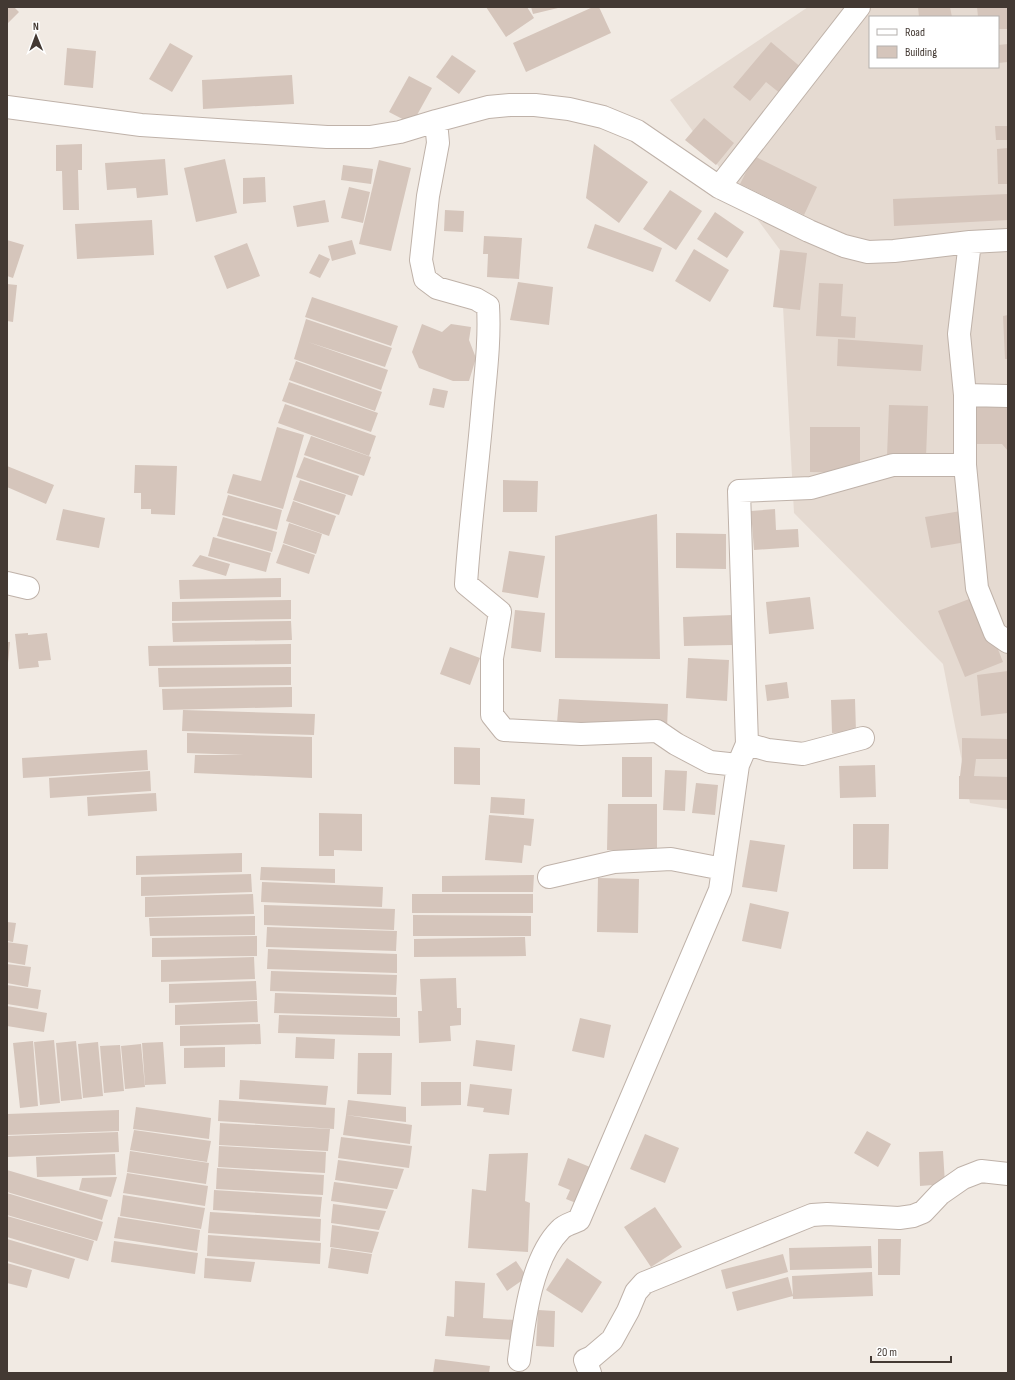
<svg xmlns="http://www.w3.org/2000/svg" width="1015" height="1380" viewBox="0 0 1015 1380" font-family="'Sofia Sans Condensed',sans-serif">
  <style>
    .residential { fill: #e5dad1; fill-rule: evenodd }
    .building { fill: #d5c5bb }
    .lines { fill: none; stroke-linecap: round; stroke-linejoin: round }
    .minor-casing { stroke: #bfb2a9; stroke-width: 24 }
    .minor { stroke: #fff; stroke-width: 22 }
  </style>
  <rect width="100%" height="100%" fill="#f1eae3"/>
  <path class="residential" d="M808,7h200v802l-38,-6 -27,-139 -149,-151 -14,-263 -110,-150zM870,17h128v50h-128z"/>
  <path class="building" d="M7,7h7l5,5 -12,12z
    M486,7h41l7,11 -28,19z
    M531,7h27v1l-25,6z
    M593,7h6l12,26 -85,39 -13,-29z
    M918,7h32l2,10h-33z
    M977,7h31v22h-10v-12h-20z
    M771,42l32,27 -22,25 -15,-12 -16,19 -17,-14z
    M170,43l23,13 -21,36 -23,-13z
    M1008,44v18l-10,1v-18z
    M67,48l29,3 -3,37 -29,-3z
    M452,55l24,16 -17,23 -23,-17z
    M292,75l2,29 -91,5 -1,-29z
    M409,76l23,12 -20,36 -23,-12z
    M704,118l30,25 -18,22 -31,-25z
    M995,126h13v14h-12z
    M82,144v26h-4l1,40h-16l-1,-39h-6v-26z
    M594,144l54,38 -29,41 -33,-25z
    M1008,148v36h-10l-1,-35z
    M754,156l63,31 -13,28 -64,-31z
    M165,159l3,36 -31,3 -1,-10 -29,2 -2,-27z
    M225,159l12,54 -41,9 -12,-54z
    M379,160l32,8 -20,83 -32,-7z
    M343,165l30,4 -2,15 -30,-4z
    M265,177l1,25 -23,2v-26z
    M349,187l21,5 -7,31 -22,-5z
    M670,190l32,21 -26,39 -33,-21z
    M1008,194v26l-114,6 -1,-27z
    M325,200l4,22 -32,5 -4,-21z
    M445,210l19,1 -1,21 -19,-1z
    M715,212l29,20 -17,26 -30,-19z
    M152,220l2,35 -77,4 -2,-35z
    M595,224l67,24 -9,24 -66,-24z
    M484,236l38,2 -3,41 -32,-2 1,-23h-5z
    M7,240l17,5 -11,33 -6,-2z
    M352,240l4,14 -24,7 -4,-15z
    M247,243l13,33 -33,13 -13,-33z
    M694,249l35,21 -19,32 -35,-21z
    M780,250l27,3 -7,57 -27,-3z
    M319,254l11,5 -10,19 -11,-5z
    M518,282l35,5 -4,38 -39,-5z
    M819,283l24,1 -2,32 15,1 -1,21 -39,-2z
    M7,284l10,1 -4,37 -6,-1z
    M312,297l86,29 -7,20 -86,-29z
    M1008,315v44h-3l-2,-43z
    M306,319l86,29 -7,19 -77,-25 80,28 -7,20 -87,-31z
    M422,324l20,8 9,-8 20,3 -2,13 7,18 -7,23h-16l-34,-13 -7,-16z
    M838,339l85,6 -2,26 -84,-5z
    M296,361l86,31 -7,19 -86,-31z
    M289,382l89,31 -7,19 -89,-31z
    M433,388l15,3 -4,17 -15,-3z
    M285,404l91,32 -7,20 -91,-33z
    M889,405l39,1 -2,51 -39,-1z
    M975,405h33v46l-6,-7h-27z
    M277,427l27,8 -21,74 -56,-16 6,-19 28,7z
    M810,427h50v46l-50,-1z
    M311,436l60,21 -7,19 -60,-21z
    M304,457l55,19 -7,20 -56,-19z
    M135,465l42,1 -2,49 -24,-1v-5h-10v-16h-7z
    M7,466l47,19 -8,19 -39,-17z
    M300,480l46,15 -7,20 -46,-15z
    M503,480l35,1 -1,31h-34z
    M228,495l54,15 -5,20 -55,-15z
    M293,501l43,15 -7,20 -43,-15z
    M63,509l42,9 -6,30 -43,-8z
    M775,509l1,21 22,-1 1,18 -45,3 -3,-39z
    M967,510l5,31 -41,7 -6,-31z
    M657,514l3,145 -105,-1v-122z
    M223,517l54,15 -5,20 -55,-16z
    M289,523l33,11 -6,20 -33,-11z
    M676,533l50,1v35l-50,-1z
    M213,537l58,16 -5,19 -58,-16z
    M283,544l32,11 -6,19 -33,-11z
    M509,551l36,5 -7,42 -36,-6z
    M200,555l30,9 -4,12 -34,-10z
    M281,578v19l-101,2 -1,-19z
    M977,596l26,66 -38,15 -27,-66z
    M810,597l4,32 -45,5 -3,-32z
    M291,600v19l-119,2v-19z
    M515,610l30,3 -4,39 -30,-4z
    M733,615v30l-49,1 -1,-29z
    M291,621l1,19 -119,2 -1,-19z
    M28,633v2l19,-2 4,27 -13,1 1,6 -20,2 -4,-35z
    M7,642h3l-2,21h-1z
    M291,644v20l-142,2 -1,-20z
    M450,647l30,11 -10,27 -30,-11z
    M688,658l41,2 -2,41 -41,-3z
    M291,667v18l-132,2 -1,-19z
    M1008,671v42l-27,3 -4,-41z
    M787,682l2,16 -22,3 -2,-16z
    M292,687v20l-129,3 -1,-21z
    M559,699l109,5 -1,25 -110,-6z
    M855,699l1,33 -24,1 -1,-33z
    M183,710l132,4 -1,21 -132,-4z
    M187,733l125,4v41l-118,-5 1,-18h49l-57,-2z
    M962,738l46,1v20h-32l-2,17 34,1v23l-49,-1v-23h1l2,-17z
    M454,747l26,1v37l-26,-1z
    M147,750l1,20 -125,8 -1,-20z
    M622,757h30v40h-30z
    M875,765l1,32 -36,1 -1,-32z
    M665,770l22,1 -2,40 -22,-1z
    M150,771l1,20 -101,7 -1,-20z
    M696,783l22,2 -3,30 -23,-2z
    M156,793l1,18 -69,5 -1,-19z
    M491,797l34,2 -1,16 -34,-2z
    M608,804h49v46h-50z
    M319,813l43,1v37l-28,-1v6h-15z
    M489,815l45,4 -3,27 -7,-1 -2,18 -37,-3z
    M853,824h36l-1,45h-35z
    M750,840l35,5 -8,47 -35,-5z
    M242,853v19l-106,3v-19z
    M261,867l74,2v14l-75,-3z
    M251,874l1,18 -111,4v-19z
    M534,875l-1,17h-91v-16z
    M598,878l41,1 -1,54 -41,-1z
    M262,882l121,5 -1,20 -121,-5z
    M253,894l1,20 -109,3v-20z
    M412,894h121v19h-121z
    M750,903l39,9 -8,37 -39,-8z
    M264,905l131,4 -1,21 -130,-5z
    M413,915l118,1v20h-118z
    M255,916v19l-105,1 -1,-18z
    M7,922l9,1 -3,19 -6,-1z
    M267,927l130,4 -1,20 -130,-4z
    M257,936v20l-105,1v-19z
    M525,937l1,19 -112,1v-18z
    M7,942l21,3 -3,20 -18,-3z
    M268,949l129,5v19l-130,-4z
    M254,957l1,22 -94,3v-22z
    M7,964l24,3 -3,20 -21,-4z
    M271,971l126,4 -1,20 -126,-4z
    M456,978l1,30h4v17l-11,1 1,15 -32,2 -1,-32h4l-2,-32z
    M256,981l1,19 -88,3v-19z
    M7,985l34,5 -3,19 -31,-5z
    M275,993l122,4v20l-123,-4z
    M257,1001l1,21 -83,3v-20z
    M7,1006l40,7 -3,19 -37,-6z
    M279,1015l121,3v18l-122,-3z
    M580,1018l31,7 -7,33 -32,-7z
    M260,1024l1,20 -81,2v-20z
    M296,1037l39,2 -1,20 -39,-1z
    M54,1040l6,63 -20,2 -6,-63z
    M476,1040l39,5 -3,26 -39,-5z
    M33,1041l5,65 -18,2 -7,-65z
    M76,1041l6,58 -21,2 -5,-58z
    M98,1042l5,54 -20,2 -5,-54z
    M163,1042l3,42 -21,1 -3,-42z
    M141,1044l4,43 -20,2 -4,-43z
    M120,1045l4,46 -20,2 -4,-47z
    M225,1047v20l-41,1v-20z
    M358,1053h34l-1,42 -34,-1z
    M240,1080l88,6 -2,19 -87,-6z
    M421,1082h40v23l-40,1z
    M470,1084l42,5 -3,26 -26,-3 1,-4 -17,-2z
    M219,1100l116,8 -1,21 -116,-8z
    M348,1100l58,7v15l-60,-7z
    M136,1107l75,11 -2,21 -76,-10z
    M119,1110v21l-112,4v-21z
    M346,1115l66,10 -2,19 -67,-9z
    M220,1123l110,6 -2,22 -109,-6z
    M134,1130l77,11 -4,21 -77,-12z
    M867,1131l24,13 -13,23 -24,-14z
    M118,1132l1,20 -112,5v-21z
    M645,1134l34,14 -14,35 -35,-14z
    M341,1137l71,9 -3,22 -71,-10z
    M219,1146l107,6 -1,21 -107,-6z
    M130,1151l79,12 -3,21 -79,-12z
    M943,1151l2,33 -25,2 -1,-34z
    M528,1153l-3,48 5,2 -2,49 -60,-4 4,-59 14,2 3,-37z
    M115,1154l1,21 -79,2 -1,-20z
    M568,1158l22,9 -14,36 -10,-4 4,-9 -12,-5z
    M338,1160l66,9 -7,20 -62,-9z
    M217,1168l107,7 -1,20 -107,-6z
    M7,1170l101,30 -6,20 -95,-28z
    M127,1173l81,13 -3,20 -82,-13z
    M117,1177l-6,20 -32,-7 3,-12z
    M334,1182l60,8 -7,19 -56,-8z
    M214,1190l108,7 -2,20 -107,-7z
    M7,1193l96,29 -6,19 -90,-26z
    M123,1195l82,13 -4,21 -81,-13z
    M333,1204l53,7 -7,19 -48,-7z
    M655,1207l27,40 -31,20 -27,-40z
    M210,1212l111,7 -1,22 -112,-8z
    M7,1216l87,25 -6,20 -81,-24z
    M118,1217l82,13 -3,21 -83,-13z
    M332,1225l47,7 -7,21 -42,-6z
    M208,1235l113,8 -1,21 -113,-8z
    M7,1239l68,20 -6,20 -62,-18z
    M878,1239h23l-1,36h-22z
    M114,1241l84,12 -3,21 -84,-12z
    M871,1246l1,22 -82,2 -1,-22z
    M331,1248l41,6 -4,20 -40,-6z
    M783,1254l5,18 -62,17 -5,-19z
    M205,1258l50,4 -4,20 -47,-4z
    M567,1258l35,24 -20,31 -36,-23z
    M516,1261l11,16 -20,14 -11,-17z
    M7,1263l25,7 -5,18 -20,-5z
    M872,1272l1,24 -80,3 -1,-23z
    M788,1277l5,19 -56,15 -5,-19z
    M455,1281l30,2 -2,35 32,2 -1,20 -69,-4 2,-20 7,1z
    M538,1310l17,1 -1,36 -18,-1z
    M435,1359l55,7 -1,7h-56z"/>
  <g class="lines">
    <g class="minor-casing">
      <path id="minor" d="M7,107l134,18 186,12h43l30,-5 36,-11 52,-14 22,-2h25l34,4 34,8 34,14 82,56 90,44 35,15 24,6 26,-1 76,-9 38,-2
        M436,121l2,22 -10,53 -7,64 4,19 12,9 39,11 12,7c2,32 -2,65 -5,97 -5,61 -13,121 -17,181l34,28 -8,46v57l12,15 77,4 76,-3 19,13 34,18 28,3
        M719,187l140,-180
        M970,242l-11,92 6,61v70l12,123 18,45 13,9
        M965,395l43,1
        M7,583l21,5
        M747,744l21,6 35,4 60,-16
        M549,877l65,-15 57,-3 52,10
        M519,1360c5,-39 12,-101 41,-130 4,-5 13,-7 19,-10l141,-330 18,-125 9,-21 -8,-253 72,-3 82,-23h72
        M590,1373l-5,-13 7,-3 20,-17 16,-29 8,-19 8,-9 168,-68 15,-1 72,4 14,-2 10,-4 17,-18 23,-16 18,-7 27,3"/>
    </g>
    <use href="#minor" class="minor"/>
  </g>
  <rect width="1015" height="1380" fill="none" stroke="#433933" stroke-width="16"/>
  <rect x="869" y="16" width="130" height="52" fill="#ffffff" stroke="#b4b0ad"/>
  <rect x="877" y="29" width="20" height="6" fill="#ffffff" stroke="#b4b0ad"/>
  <text x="905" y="36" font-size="12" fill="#433933">Road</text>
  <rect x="877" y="46" width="20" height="12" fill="#d5c5bb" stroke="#b4b0ad"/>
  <text x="905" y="56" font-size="12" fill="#433933">Building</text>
  <g transform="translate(36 36) rotate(359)" stroke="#ffffff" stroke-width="3" paint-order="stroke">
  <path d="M0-3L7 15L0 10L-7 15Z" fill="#433933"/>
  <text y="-6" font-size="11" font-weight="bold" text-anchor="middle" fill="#433933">N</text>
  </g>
  <path d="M871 1356v6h80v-6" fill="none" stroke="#433933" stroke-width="2"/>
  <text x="877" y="1356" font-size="12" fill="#433933" stroke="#ffffff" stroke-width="3" paint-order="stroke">20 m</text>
</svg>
